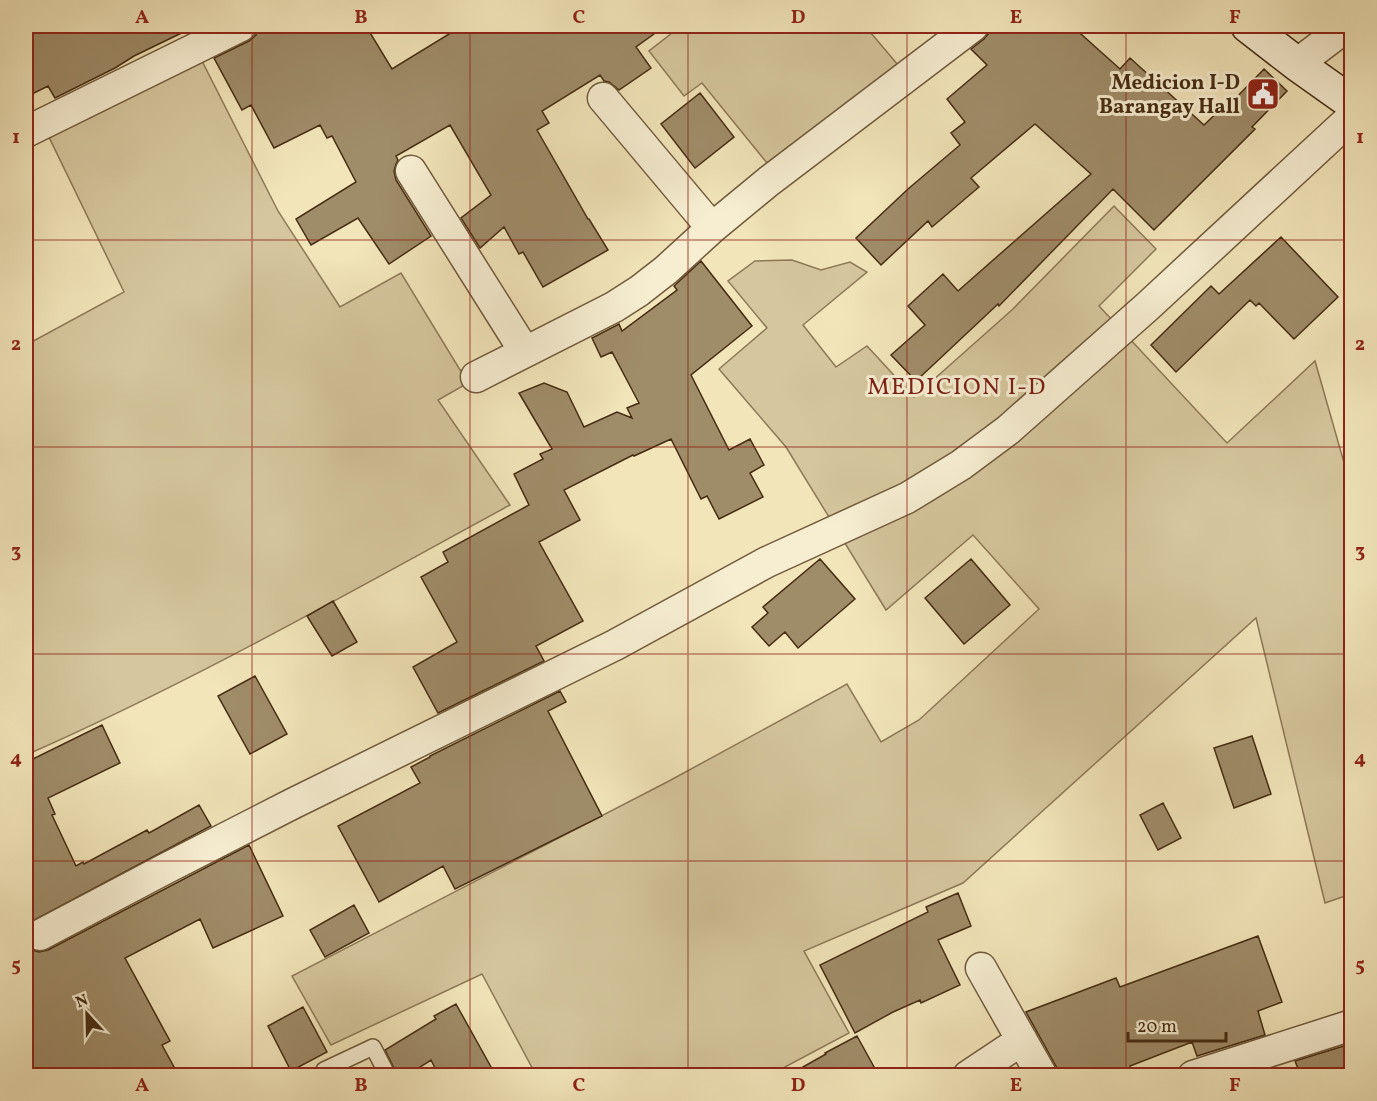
<svg xmlns="http://www.w3.org/2000/svg" width="1377" height="1101" viewBox="0 0 1377 1101" font-family="Vollkorn,serif">
  <style>
    .green { fill: #d5c69d; stroke: #8d7957; stroke-width: 1.5 }
    .building { fill: #9f8c69; stroke: #452c11; stroke-width: 1.5 }
    .lines { fill: none; stroke-linecap: round; stroke-linejoin: round }
    .lane-casing { stroke: #705a3b; stroke-width: 18 }
    .street-casing { stroke: #705a3b; stroke-width: 33 }
    .secondary-casing { stroke: #452c11; stroke-width: 36 }
    .lane { stroke: #f7eed2; stroke-width: 15 }
    .street { stroke: #f7eed2; stroke-width: 30 }
    .secondary { stroke: #f7eed2; stroke-width: 33 }
    .grid { fill: none; stroke: #8f2418; stroke-width: 1.5; stroke-opacity: 0.55 }
    .labels { text-anchor: middle; stroke-width: 6; stroke-linejoin: round; paint-order: stroke }
    .poi-label { font-size: 21px; font-weight: bold; fill: #452c11; stroke: #f7eed2; text-anchor: end }
    .quarter-label { font-size: 24px; letter-spacing: 1.5px; fill: #7a1f14; stroke: #f7eed2 }
    .neatline { fill: none; stroke: #8f2418; stroke-width: 2 }
    .grid-label { font-size: 20px; text-anchor: middle; font-weight: bold; fill: #8f2418 }
  </style>
  <rect width="100%" height="100%" fill="#f2e5ba"/>
  <filter id="stains"><feTurbulence type="fractalNoise" baseFrequency=".00333" numOctaves="4"/><feColorMatrix values="0 0 0 0 .2 0 0 0 0 .09 0 0 0 0 .02 0 0 0 .5 -.17"/></filter>
  <radialGradient id="worn" r=".72"><stop offset=".6" stop-color="#630" stop-opacity="0"/><stop offset="1" stop-color="#630" stop-opacity=".3"/></radialGradient>
  <path class="green" d="M681,26h184l33,39 -131,98 -65,-80 -18,13 -35,-45z
    M199,55l79,156 62,96 61,-34 67,110 -30,17 72,105c-160,87 -318,177 -484,250v-410l98,-53 -77,-159z
    M1114,206l42,43 -57,57 128,137 88,-82 36,126v407l-26,9 -69,-285 -293,265 -159,68 45,82 -79,42h-234l-54,-101 -151,71 -39,-69 377,-195 178,-97 34,58 38,-22 120,-111 -66,-74 -87,75 -100,-163 -67,-78 48,-41 -39,-47 27,-20 37,-1 29,10 29,-8 17,10 -64,53 33,42 31,-21 47,51 99,-88z"/>
  <path class="building" d="M26,26h170l-62,30 -19,12 -60,30 -7,-12 -22,11z
    M258,26h108l26,43 70,-43h203l-29,21 15,21 -32,22 -10,-8 -5,-1 -4,-6 -58,36 7,12 -12,7 51,89h1l19,31 -65,37 -20,-35 -4,2 -15,-27 -24,21 -19,-30 30,-23 -41,-70 -54,31 2,4 -2,4 -2,7 2,9 35,56 -42,28 -31,-46 -47,27 -15,-26 60,-37 -24,-46 -5,2 -7,-13 -46,23 -23,-43 -9,5 -28,-52 35,-17 7,-6z
    M990,26h82l48,43 10,-11 74,67 24,-23 2,2 34,-35 23,22 -35,36 3,2 -101,101 -41,-41 -114,117 -1,-2 -82,77 -25,-26 34,-30 -17,-19 35,-32 15,17 133,-117 -56,-50 -64,54 8,9 -47,40 -4,-6 -47,44 -25,-27 52,-49 52,-44 -9,-12 14,-11 -18,-23 40,-34 -16,-16 13,-10 5,-6z
    M700,93l34,44 -39,31 -34,-44z
    M1281,237l57,60 -44,42 -35,-36 -3,3 -6,-6 -74,72 -25,-27 60,-59 8,8z
    M701,261l51,65 -61,49 38,75 21,-11 14,26 -14,8 13,24 -44,22 -12,-23 -6,3 -30,-60 -37,17 -1,-1 -69,35 16,30 -41,22 44,79 -47,25 8,15 -106,52 -25,-46 44,-25 -36,-65 27,-15 -5,-10 86,-47 -15,-31 29,-15 -3,-5 12,-5 -33,-56 25,-10 23,9 17,35 33,-15 15,6 -5,-10 12,-5 -27,-51 -11,5 -9,-19 27,-14 3,7 55,-41 -3,-4z
    M820,559l35,40 -57,49 -13,-16 -16,14 -17,-19 16,-14 -5,-6z
    M971,559l39,46 -46,39 -39,-46z
    M333,601l24,41 -25,14 -25,-40z
    M255,676l32,58 -37,20 -32,-58z
    M560,691l6,11 -18,9 54,105 -147,73 -12,-23 -64,36 -41,-76 82,-43 -9,-16 19,-10v-1z
    M102,725l18,38 -72,35 7,16 -3,1 24,51 7,-4 1,2 63,-34 2,3 50,-28 12,21 -182,97 -3,-6v-169l5,12z
    M1252,736l19,58 -37,14 -20,-60z
    M1163,803l18,35 -23,12 -18,-35z
    M249,845l34,71 -70,32 -13,-29 -75,39 45,83 -8,4 17,31h-153v-125l4,-2 9,3 9,-2z
    M958,893l13,33 -33,14 22,45 -39,18 -1,-3 -27,12 -38,21 -35,-68 108,-53 -2,-5z
    M354,905l15,28 -44,24 -15,-27z
    M1258,936l24,66 -24,9 7,24 -68,21 -5,-14 -62,24 3,10h-74l-2,-8 -31,-56 90,-34 4,9z
    M456,1004l40,72h-57l-8,-16 -25,16h-8l-13,-26 51,-31 -2,-3z
    M303,1007l24,45 -36,19 -23,-45z
    M857,1036l22,40h-92l39,-22 -1,-1z
    M1347,1045l5,15v16h-51l-6,-15z"/>
  <g class="lines">
    <g class="lane-casing">
      <path id="lane" d="M324,1070l49,-23 15,29"/>
    </g>
    <g class="street-casing">
      <path id="street" d="M1297,64l50,-38
        M603,98l109,130
        M26,132l215,-106
        M411,171l114,181
        M476,377l138,-70 25,-16 27,-21 46,-42 57,-47 204,-155
        M40,935l125,-66 127,-65 323,-159 152,-83 140,-64 54,-33 47,-35 140,-124 204,-189
        M981,968l61,108
        M968,1076l54,-36
        M1193,1076l159,-51"/>
    </g>
    <g class="secondary-casing">
      <path id="secondary" d="M1248,26l49,38 55,39"/>
    </g>
    <use href="#lane" class="lane"/>
    <use href="#street" class="street"/>
    <use href="#secondary" class="secondary"/>
  </g>
  <path class="grid" d="M252,26v1050M470,26v1050M688,26v1050M907,26v1050M1126,26v1050M26,240h1326M26,447h1326M26,654h1326M26,861h1326"/>
  <defs>
    <g id="civic-square" transform="scale(1.725)"><rect x="-9" y="-9" width="18" height="18" rx="4" fill="#8f2418" stroke="#f7eed2"/><path d="M-.6-6.5H3V-4.5H.6V-3L4-1V1h2V6H-6V1h2V-1L-.6-3ZM-1.2 2.5V6h2.4V2.5Z" fill="#fff"/></g>
  </defs>
  <g fill-rule="evenodd">
    <use href="#civic-square" x="1263" y="94"/>
  </g>
  <g class="labels">
    <g class="poi-label">
      <text x="1240" y="89">Medicion I-D<tspan x="1240" dy="24">Barangay Hall</tspan></text>
    </g>
    <g class="quarter-label">
      <text x="957" y="394">MEDICION I-D</text>
    </g>
  </g>
  <rect width="1377" height="1101" fill="none" stroke="#f2e5ba" stroke-width="66"/>
  <g transform="translate(87 1014) rotate(338)" stroke="#f7eed2" stroke-width="4.5" paint-order="stroke">
  <path d="M0-4.5L10 22L0 15L-10 22Z" fill="#452c11"/>
  <text y="-9" font-size="16" font-weight="bold" text-anchor="middle" fill="#452c11">N</text>
  </g>
  <path d="M1128 1032v9h98v-9" fill="none" stroke="#452c11" stroke-width="3"/>
  <text x="1137" y="1032" font-size="18" fill="#452c11" stroke="#f7eed2" stroke-width="4.5" paint-order="stroke">20 m</text>
  <rect x="33" y="33" width="1311" height="1035" class="neatline"/>
  <g class="grid-label">
    <text x="142" y="23">A</text>
    <text x="361" y="23">B</text>
    <text x="579" y="23">C</text>
    <text x="798" y="23">D</text>
    <text x="1016" y="23">E</text>
    <text x="1235" y="23">F</text>
    <text x="16" y="143">1</text>
    <text x="1360" y="143">1</text>
    <text x="16" y="350">2</text>
    <text x="1360" y="350">2</text>
    <text x="16" y="557">3</text>
    <text x="1360" y="557">3</text>
    <text x="16" y="764">4</text>
    <text x="1360" y="764">4</text>
    <text x="16" y="971">5</text>
    <text x="1360" y="971">5</text>
    <text x="142" y="1091">A</text>
    <text x="361" y="1091">B</text>
    <text x="579" y="1091">C</text>
    <text x="798" y="1091">D</text>
    <text x="1016" y="1091">E</text>
    <text x="1235" y="1091">F</text>
  </g>
  <rect width="100%" height="100%" filter="url(#stains)"/>
  <rect width="100%" height="100%" fill="url(#worn)"/>
</svg>
